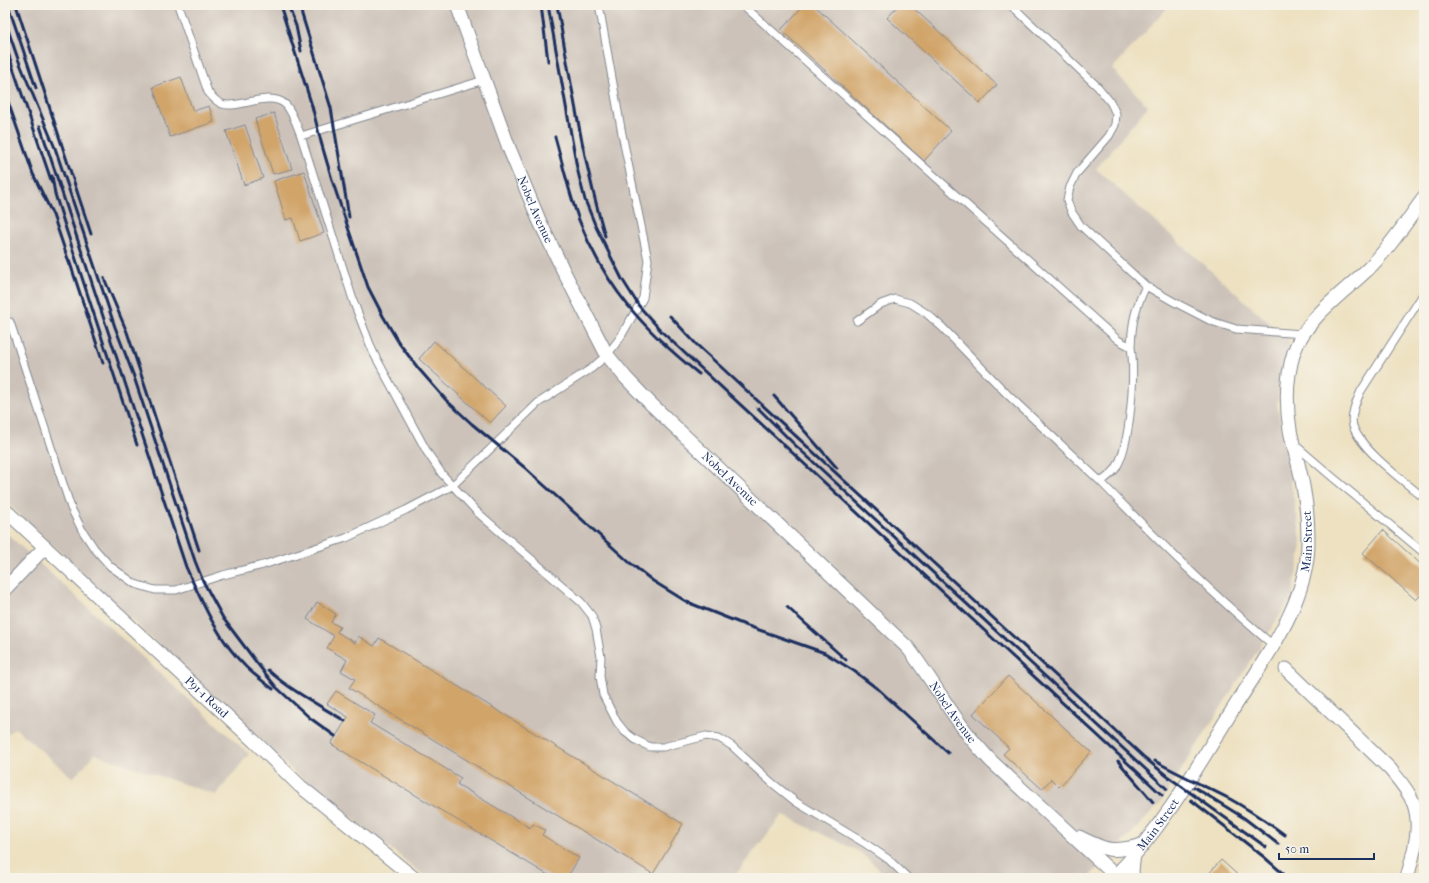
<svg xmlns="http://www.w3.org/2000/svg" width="1429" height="883" viewBox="0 0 1429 883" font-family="'IM FELL French Canon',serif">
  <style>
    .industrial { fill: #ccc2b9 }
    .building { fill: #d1a56b }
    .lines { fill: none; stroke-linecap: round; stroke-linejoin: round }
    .service-casing { stroke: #848890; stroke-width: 9 }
    .minor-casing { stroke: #848890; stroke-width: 15 }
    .service { stroke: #fff; stroke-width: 7 }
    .minor { stroke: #fff; stroke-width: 13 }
    .rail { stroke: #1b2f5e; stroke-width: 3 }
    .labels { text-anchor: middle; stroke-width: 4; stroke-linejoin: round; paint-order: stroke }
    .street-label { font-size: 12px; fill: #1b2f5e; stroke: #f7f3e8 }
  </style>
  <rect width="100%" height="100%" fill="#f7f3e8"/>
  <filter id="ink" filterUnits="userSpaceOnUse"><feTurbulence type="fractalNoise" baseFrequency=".025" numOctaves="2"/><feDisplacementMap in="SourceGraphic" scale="8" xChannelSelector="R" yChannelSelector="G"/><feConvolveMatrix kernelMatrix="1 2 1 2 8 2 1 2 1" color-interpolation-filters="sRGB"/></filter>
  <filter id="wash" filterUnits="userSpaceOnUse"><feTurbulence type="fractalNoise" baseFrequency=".012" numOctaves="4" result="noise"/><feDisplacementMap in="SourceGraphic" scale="16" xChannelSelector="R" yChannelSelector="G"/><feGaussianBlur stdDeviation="0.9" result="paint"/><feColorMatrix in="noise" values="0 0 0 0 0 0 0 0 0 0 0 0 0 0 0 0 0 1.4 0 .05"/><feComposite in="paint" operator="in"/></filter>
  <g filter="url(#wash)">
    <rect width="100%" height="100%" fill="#ede1c1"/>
    <path class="industrial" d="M5,5h1165l-58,64 36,37 -52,63 194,172 -13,62 25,142 -10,51 -133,209 -71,73h-199l-29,-26 -78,-37 -49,63h-306l-136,-109 -286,-268z
      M5,532l244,222 -33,41 -121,-41 -22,24 -58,-50 -10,8z"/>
    <g id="blocks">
      <path class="building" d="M804,5h10l137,126 -27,30 -143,-131z
        M899,5h11l87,80 -17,18 -93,-85z
        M181,77l12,34 16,-5 5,16 -44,15 -17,-50z
        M274,113l18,56 -19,5 -18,-55z
        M245,125l18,53 -19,7 -18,-54z
        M304,171l20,62 -24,8 -7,-23 -7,2 -12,-39z
        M434,341l72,65 -16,17 -71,-64z
        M1383,530l41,37v25l-8,8 -53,-47z
        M317,602l19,12 -5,8 9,5 -3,5 18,11 3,-7 16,10 5,-8 304,186 -30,50 -304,-186 6,-9 -14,-8 6,-11 -20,-12 7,-12 -27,-17z
        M1008,676l83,76 -32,35 -8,-8 -9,10 -39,-35 6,-6 -36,-34z
        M336,691l39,24 -5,8 91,55 -4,6 73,44 3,-4 12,6 -3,5 37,23 -12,20h-14l-222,-134 17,-27 -21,-13z
        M1221,860l20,18h-36z"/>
    </g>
  </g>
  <g filter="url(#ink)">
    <use href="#blocks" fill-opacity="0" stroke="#848890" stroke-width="1"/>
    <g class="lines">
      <g class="service-casing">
        <path id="service" d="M178,5l30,87c5,6 11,13 20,13 16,1 44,-14 58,0 7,8 11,21 15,31l53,167 19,49 54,100 15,22 35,38 104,90 11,14 4,13 5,28 -1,19 3,19 14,27 8,10 11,8 14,7h13l43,-11 13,2 13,8 39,36 25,20 70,42 22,15 20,19
          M743,5l375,335 13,7c4,27 0,97 -15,121 -3,5 -10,10 -15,14 55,57 111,112 172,163
          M1011,5l87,82 13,16 5,11 -1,11 -6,11 -32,37 -7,14 -3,13 4,11 10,15 65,60 30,17 35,18 25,8 67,5
          M301,136l183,-56
          M1424,293l-63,98c-5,11 -11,24 -8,35 8,24 51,55 71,72
          M857,321l24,-17 14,-5 15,4 16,10 16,14 65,67 94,88
          M10,322l61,186 11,22 12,18 16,18 25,18 20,6h21l47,-15 40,-10 83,-27 60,-28 46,-24 86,-83 54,-35 15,-13 13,-17 23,-40 5,-38 -26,-126 -23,-129
          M1131,347c1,-26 4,-38 15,-61
          M1294,444l36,31 94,78"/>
      </g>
      <g class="minor-casing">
        <g id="minor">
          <path id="s1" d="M457,5l52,143 30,72 26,54 42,81 19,23 24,25 258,245c21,27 38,58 59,85 7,10 16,19 24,28l127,117"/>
          <path id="s2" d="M5,510l249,231 46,45 114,92"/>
          <path d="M5,589l40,-42"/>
          <path d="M1286,669l104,100c9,11 18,21 23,33 10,23 0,53 -6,76"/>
          <path d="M1079,837c28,14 33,16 63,8"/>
          <path id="s3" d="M1113,878c48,-48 82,-107 117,-164 31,-50 78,-110 78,-171 0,-16 -1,-35 -4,-51 -3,-21 -10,-41 -14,-62 -4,-25 -4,-53 4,-78 11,-33 49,-59 73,-82 22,-21 39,-48 57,-72"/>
          <path d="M1133,878l-1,-7 2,-17"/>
        </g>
      </g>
      <use href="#service" class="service"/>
      <use href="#minor" class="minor"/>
      <path class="rail" d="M8,5l28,83
        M16,5l75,229
        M280,5l32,101 9,36 12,41 35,104 15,29 16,27 19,25 28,32 26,24 52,43 106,96 23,18 34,21 58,23 80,28 29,18 25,19
        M288,5l8,21 5,25
        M299,5l32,103 18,109
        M541,5l7,56
        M548,5l29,163 8,32 11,27 26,52 17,27 24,27 470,435
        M557,5c14,77 26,156 48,231
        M5,21l13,38 37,89 60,179 18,47 62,187 8,20 20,37 37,49 16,20 34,31 25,18
        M5,44l47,139
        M5,93l28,81 20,41 17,50
        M40,126l146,441c16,35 32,73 60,100 8,8 18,15 27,22
        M555,137c8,28 14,56 24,83 26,67 65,110 120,154
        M52,176l3,18 11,35 71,216
        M69,260l34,103
        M104,278l23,54 72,218
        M670,316l27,29 23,21 425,392 22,18 99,71
        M774,396l63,72
        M758,408l37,37 372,344
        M787,607l59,53
        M268,670c23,21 51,35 77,51
        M876,687l72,66
        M1118,761l35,41
        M1155,761c25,14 50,25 75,38 20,11 37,23 55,36
        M1130,765l32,30
        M1194,787l50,31 34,26
        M1191,800l73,57 24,21"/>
    </g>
  </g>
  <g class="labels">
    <g class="street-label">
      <text dy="4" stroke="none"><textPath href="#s1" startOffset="219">Nobel Avenue</textPath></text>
      <text dy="4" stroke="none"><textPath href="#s1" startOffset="556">Nobel Avenue</textPath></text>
      <text dy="4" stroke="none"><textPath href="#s3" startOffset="394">Main Street</textPath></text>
      <text dy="4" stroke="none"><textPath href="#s2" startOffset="275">P91-1 Road</textPath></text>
      <text dy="4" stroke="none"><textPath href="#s1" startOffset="880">Nobel Avenue</textPath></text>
      <text dy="4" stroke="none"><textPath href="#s3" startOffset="70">Main Street</textPath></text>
    </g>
  </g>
  <rect width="1429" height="883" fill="none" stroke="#f7f3e8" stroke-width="20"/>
  <path d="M1279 853v6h95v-6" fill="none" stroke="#1b2f5e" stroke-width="2"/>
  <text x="1285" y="853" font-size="12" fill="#1b2f5e" stroke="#f7f3e8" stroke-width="3" paint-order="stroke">50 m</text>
</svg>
